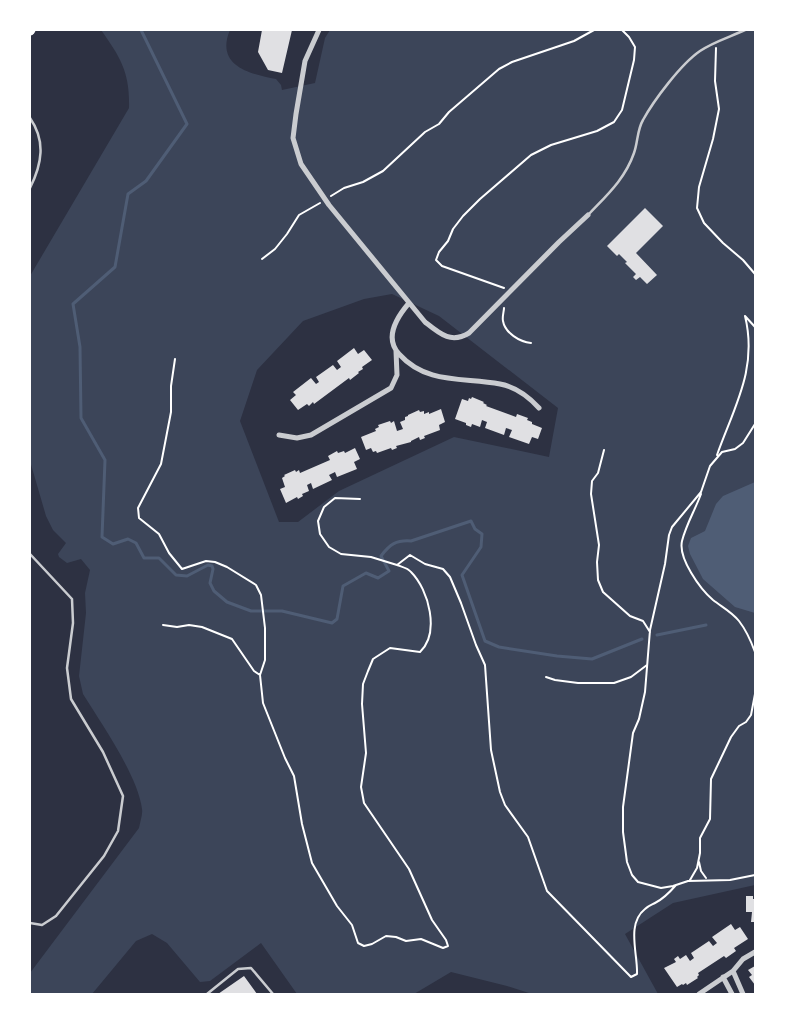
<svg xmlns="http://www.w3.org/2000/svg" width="785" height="1024" viewBox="0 0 785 1024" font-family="Spectral,serif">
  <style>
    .green { fill: #3c4559; fill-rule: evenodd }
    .water { fill: #4f5d75 }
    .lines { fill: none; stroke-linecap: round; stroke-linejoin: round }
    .stream { stroke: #4f5d75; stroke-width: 3 }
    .building { fill: #e0e0e3 }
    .path { stroke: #fff; stroke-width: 2 }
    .service { stroke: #caccd0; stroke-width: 2.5 }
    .minor { stroke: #caccd0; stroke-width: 5 }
    .primary { stroke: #fff; stroke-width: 9 }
  </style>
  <rect width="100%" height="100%" fill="#2d3142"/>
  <path class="green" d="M101,30h129c-15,35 19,44 46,49l5,6 1,5 33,-7 10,-45 5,-8h425v855l-82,18 -48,31 33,60h-126l-25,-8 -56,-14 -37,22h-117l-36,-51 -51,38 -10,1 -33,-39 -15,-9 -16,7 -44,53h-62v-21l109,-145c1,-6 4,-14 3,-19 -4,-33 -41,-86 -59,-115l-4,-18 7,-63 -1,-20 5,-23 -9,-11 -14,4 -8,-6 -1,-3 8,-11 -13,-13 -7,-14 -16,-55v-185l99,-168c1,-35 -8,-50 -28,-78zM392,294l47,22 119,92 -9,49 -95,-20 -115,54 -41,31h-19l-39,-101 17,-51 46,-49 61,-22z"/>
  <path class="water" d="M755,482v131l-20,-6 -32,-28 -13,-25 -2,-8 3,-8 14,-7 11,-27 7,-8z"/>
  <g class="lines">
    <path class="stream" d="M141,30l46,94 -41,57 -18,13 -13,73 -42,37 7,43 1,71 24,42 -3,77 11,7 15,-5 8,4 8,15h15l17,17 11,1 21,-11 4,1 1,3 -3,14 4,8 13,11 24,9h31l50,12 5,-4 6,-33 23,-13 12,5 11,-7 -8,-15c9,-12 15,-16 30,-15l60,-20 4,8 7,5 -1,13 -19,28 23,66 14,6 58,9 35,3 50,-20
      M657,635l49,-10"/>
  </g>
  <path class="building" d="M262,30h30l-10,43 -14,-3 -10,-18z
    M645,208l18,18 -27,27 21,22 -10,9 -7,-7 -4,3 -3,-3 3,-3 -11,-11 2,-1 -8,-8 -2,2 -10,-10z
    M354,348l4,6 6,-4 8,10 -10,7 1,2 -5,3 1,1 -9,7 -1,-2 -35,26 -1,-2 -4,4 -2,-2 -9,6 -8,-10 6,-5 -3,-3 18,-14 5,6 3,-2 -3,-5 17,-12 4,5 4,-3 -4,-6z
    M472,397l12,5 -1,1 4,2 -1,1 30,11 1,-3 11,4 -1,2 5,2v2l10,4 -4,11 -6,-2 -3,7 -20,-7 3,-7 -6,-2 -2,7 -19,-7 2,-6 -5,-2 -2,7 -8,-3 -1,3 -5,-2v-2l-11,-4 7,-20 6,2 1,-3 2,1z
    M441,409l4,13 -6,3 1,5 -16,6 1,2 -5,2 -1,-3 -8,4v1l-15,4 1,2 -5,2 -1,-2 -14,5 -1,-2 -3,1 -2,-4 -5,2 -5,-13 15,-6 -1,-2 4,-2 -1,-2 12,-4 1,2 3,-2 3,10 6,-2 -3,-7 5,-2v-3l3,-1v-1l11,-5 1,2 4,-1v3l5,-2v2z
    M355,448l5,11 -6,3 3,7 -20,8 -2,-5 -6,3 3,5 -19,9 -2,-6 -4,2 2,6 -7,3 1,2 -5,3 -1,-2 -11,6 -6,-14 5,-2 -3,-9 3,-2 -1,-1 11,-5 1,2 3,-2 1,3 30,-13 -2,-4 9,-5 1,2 6,-2 1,2z
    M746,896h7v3h2v23h-4l1,-10h-6z
    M731,924l4,6 5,-3 8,12 -14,9 2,3 -10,7 -2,-2 -26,17 1,2 -2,2 1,1 -11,7 -1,-2 -3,2 -1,-1 -5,3 -13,-19 12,-6 -2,-3 4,-3 2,3 6,-4 4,6 4,-3 -3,-5 18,-12 4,5 4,-3 -5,-6z
    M755,966v19l-6,-8 3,-2 -4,-5z
    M244,976l13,18h-39z"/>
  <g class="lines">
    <path class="path" d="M716,48l-1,33 4,28 -6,30 -14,48 -2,21 7,15 19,20 20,17 12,14
      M331,196l13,-8 19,-6 20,-11 42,-39 14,-8 10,-12 50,-43 13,-7 62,-21 20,-11
      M262,259l13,-10 12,-15 12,-19 21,-12
      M504,288l-62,-22 -6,-6 3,-8 9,-11 5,-12 10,-13 17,-17 51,-44 20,-10 46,-14 17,-9 8,-12 12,-50 1,-13 -6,-10 -7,-7
      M504,308c0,3 -2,9 -1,13 2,12 17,21 28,22
      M175,359l-4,27v26l-10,52 -23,44 1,10 20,16 10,19 13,16 24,-8 9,1 12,5 29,18 5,10 4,33v32l-5,15 3,28 22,55 9,18 8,48 10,39 25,43 15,19 6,18 6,3 8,-2 14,-8 10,1 10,4 15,-2 22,9 5,-2 -2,-6 -14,-20 -23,-51 -45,-66 -3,-16 5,-34 -4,-49 1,-20 5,-13 5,-12 17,-11 30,4c20,-19 9,-62 -9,-80 -3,-4 -9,-5 -14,-7
      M755,424l-12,19 -8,6 -13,3 -12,14 -9,26 -29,35 -3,8 -4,29 -15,66 -5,62 -6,27 -6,14 -10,74v25l4,30 5,13 6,7 23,6 12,-2 15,-5 42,-1 25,-5
      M604,450l-6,23 -6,8 -1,13 8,51 -2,17 1,18 5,12 27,24 13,5 7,11
      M717,455c17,-48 41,-86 28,-139l10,11
      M701,494c-6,16 -15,31 -19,47 -4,17 18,48 31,59 9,7 19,12 26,21 7,9 12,20 16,31
      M360,499l-25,-1 -11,9 -6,14 2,13 9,13 12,7 30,3 26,8 13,-10 15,9 18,5 7,8 11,26 15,42 9,20 6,85 9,42 5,13 23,32 19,54 84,86 6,-3c1,-20 -11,-50 8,-65 3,-3 6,-4 10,-6 8,-4 15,-11 21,-18
      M163,625l14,2 12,-2 13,2 30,12 22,32 6,4
      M546,677l9,3 23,3h36l17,-6 16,-12
      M699,862l2,9 5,7
      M690,880l7,-12 3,-15v-15l10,-19 1,-40 20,-42 8,-11 7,-4 5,-7 4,-21"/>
    <path class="service" d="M30,118c16,23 12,46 0,70
      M589,214c18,-19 36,-35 45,-61 4,-11 3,-23 9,-33 11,-20 38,-56 57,-69 13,-9 30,-14 45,-21
      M30,554l42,45 1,24 -6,45 4,31 32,53 20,44 -5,35 -14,25 -48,60 -14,9 -12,-2
      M207,994l31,-25 13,-1 22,26"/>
    <path class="minor" d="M319,30l-14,31 -9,53 -3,24 8,26 28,41 96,117c15,12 26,22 44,11l90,-91 29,-27
      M409,303c-12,14 -25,35 -10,51 28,31 65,23 101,30 16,3 28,12 39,24
      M279,435l18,3 14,-3 80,-47 6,-13 -1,-24
      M733,971l10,23
      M723,977l9,17
      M699,994l34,-23 10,-12 12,-7"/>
    <path class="primary" d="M30,31l1,-1"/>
  </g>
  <rect width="785" height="1024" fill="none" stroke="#ffffff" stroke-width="62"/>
</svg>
